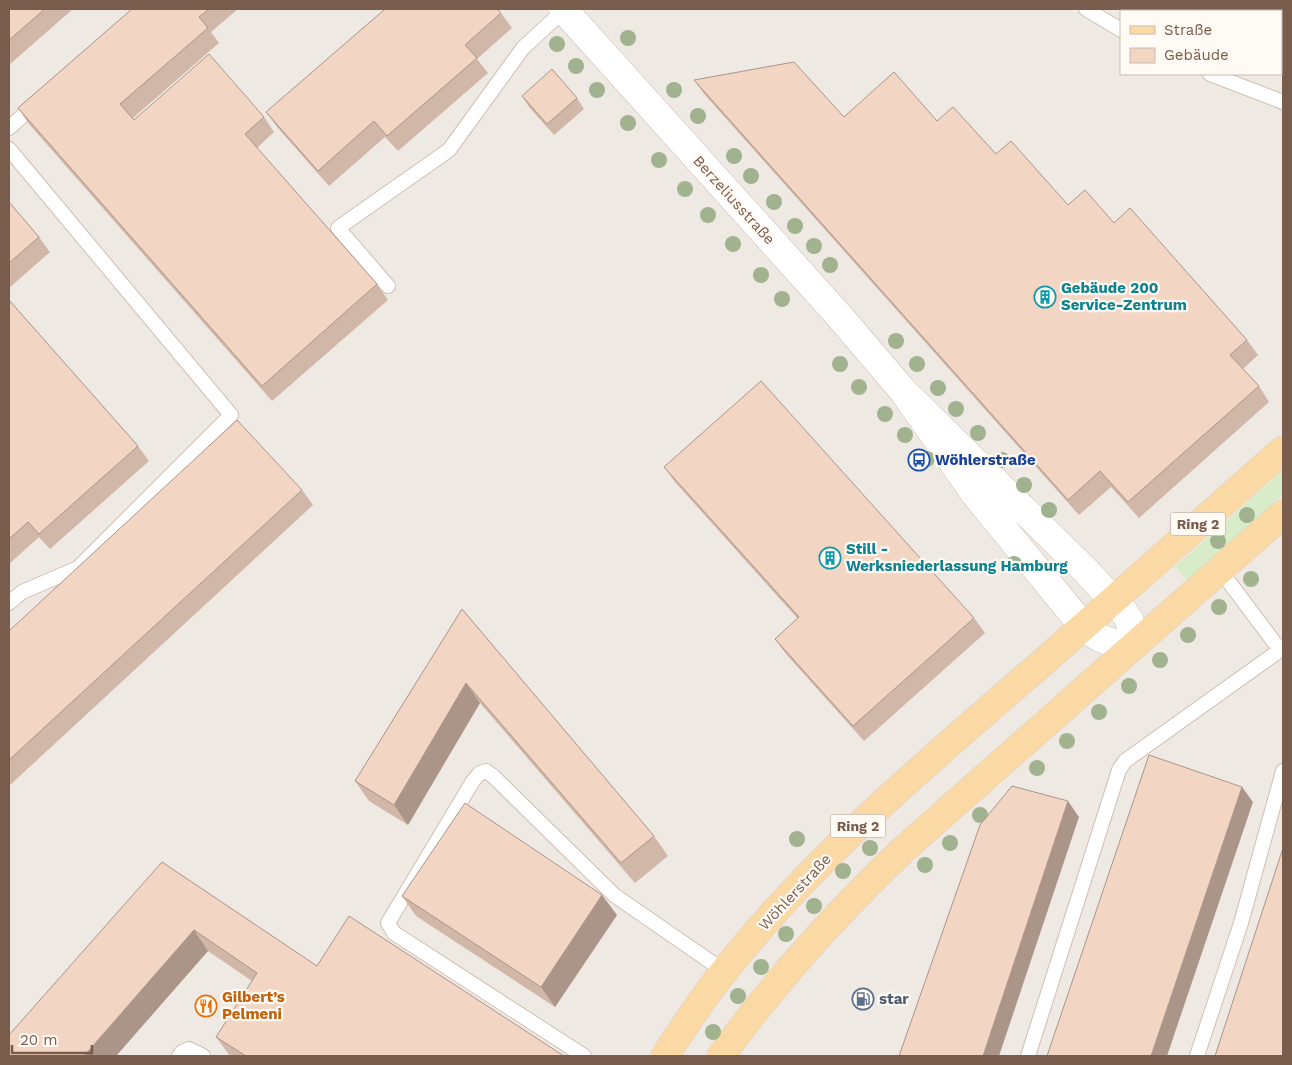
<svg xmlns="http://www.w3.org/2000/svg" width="1292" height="1065" viewBox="0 0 1292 1065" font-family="'Work Sans',sans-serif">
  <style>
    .industrial { fill: #efe9e4; fill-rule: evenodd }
    .green { fill: #d8ecc9 }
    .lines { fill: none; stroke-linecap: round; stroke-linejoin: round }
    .service-casing { stroke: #d1beb0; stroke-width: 16 }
    .minor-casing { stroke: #d1beb0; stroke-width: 29 }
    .primary-casing { stroke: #dad1cd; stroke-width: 29 }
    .service { stroke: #fff; stroke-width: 14 }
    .minor { stroke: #fff; stroke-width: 28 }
    .primary { stroke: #fbd9a5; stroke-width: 28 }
    .tree { fill: #a0b28e }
    .wall { fill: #d1b7a8 }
    .shaded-wall { fill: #aa9588 }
    .building { fill: #f3d5c3; stroke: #aa9588 }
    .labels { text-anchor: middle; stroke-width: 4.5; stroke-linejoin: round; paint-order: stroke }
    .shield { fill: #fffaf3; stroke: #a28b7f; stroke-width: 1 }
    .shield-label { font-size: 14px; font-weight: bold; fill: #7a5c4d }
    .street-label { font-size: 15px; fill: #7a5c4d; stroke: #fffaf3 }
    .culture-label { font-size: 15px; font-weight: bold; fill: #0d838f; stroke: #fffaf3; text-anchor: start }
    .transit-label { font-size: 15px; font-weight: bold; fill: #164399; stroke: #fffaf3; text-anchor: start }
    .food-label { font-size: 15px; font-weight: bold; fill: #c56008; stroke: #fffaf3; text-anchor: start }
    .service-label { font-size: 15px; font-weight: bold; fill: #4e5e75; stroke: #fffaf3; text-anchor: start }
  </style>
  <rect width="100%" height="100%" fill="#fdf6ec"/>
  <path class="industrial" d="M9,9h1274v1047h-1274zM1121,11h160v63h-160z"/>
  <path class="green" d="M1283,470v25l-96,85 -12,-13z"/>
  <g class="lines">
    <g class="service-casing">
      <path id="service" d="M1086,9l35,21
        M1210,74l73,28
        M9,128l28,-25
        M9,149l222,266 -153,153 -56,24 -13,11
        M388,286l-50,-58 111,-78 74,-102 41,-38
        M1220,570l60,80
        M179,1056l3,-4 7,-3 14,7
        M584,1056l-190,-123 -6,-10 85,-142 7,-8 6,-2 7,5 121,119 110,76
        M1028,1056l91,-286 6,-9 158,-113
        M1197,1056l44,-133 42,-152"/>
    </g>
    <g class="minor-casing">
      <path id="minor" d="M563,9l278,309 63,74 182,179 38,41 6,9 2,26c-19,-3 -35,-8 -49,-21l-108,-132 -71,-102"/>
    </g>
    <g class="primary-casing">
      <path id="primary" d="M665,1056c18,-28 36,-56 57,-82 92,-117 207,-213 319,-310 81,-71 161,-143 242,-214
        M721,1056c54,-75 116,-143 183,-207l379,-335"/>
    </g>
    <use href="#service" class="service"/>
    <use href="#minor" class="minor"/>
    <use href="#primary" class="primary"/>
  </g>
  <g class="tree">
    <circle cx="628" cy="38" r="8"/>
    <circle cx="557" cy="44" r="8"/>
    <circle cx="576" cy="66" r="8"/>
    <circle cx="597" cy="90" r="8"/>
    <circle cx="674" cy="90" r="8"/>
    <circle cx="698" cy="116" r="8"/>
    <circle cx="628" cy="123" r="8"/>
    <circle cx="734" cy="156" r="8"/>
    <circle cx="659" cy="160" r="8"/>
    <circle cx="751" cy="176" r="8"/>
    <circle cx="685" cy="189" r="8"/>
    <circle cx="774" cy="202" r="8"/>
    <circle cx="708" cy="215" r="8"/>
    <circle cx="795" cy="226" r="8"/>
    <circle cx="733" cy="244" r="8"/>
    <circle cx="814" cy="246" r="8"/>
    <circle cx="830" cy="265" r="8"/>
    <circle cx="761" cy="275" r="8"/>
    <circle cx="782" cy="299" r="8"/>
    <circle cx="896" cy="341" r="8"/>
    <circle cx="840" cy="364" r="8"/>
    <circle cx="917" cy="364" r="8"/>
    <circle cx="859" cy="387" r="8"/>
    <circle cx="938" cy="388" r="8"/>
    <circle cx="956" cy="409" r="8"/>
    <circle cx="885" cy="414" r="8"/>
    <circle cx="978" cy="433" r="8"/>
    <circle cx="905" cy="435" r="8"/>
    <circle cx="927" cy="459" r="8"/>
    <circle cx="1002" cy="460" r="8"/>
    <circle cx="1024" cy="485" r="8"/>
    <circle cx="1049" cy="510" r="8"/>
    <circle cx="1247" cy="515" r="8"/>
    <circle cx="1218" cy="541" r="8"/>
    <circle cx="1014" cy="564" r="8"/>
    <circle cx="1251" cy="579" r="8"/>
    <circle cx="1219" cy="607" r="8"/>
    <circle cx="1188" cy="635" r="8"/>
    <circle cx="1160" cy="660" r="8"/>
    <circle cx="1129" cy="686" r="8"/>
    <circle cx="1099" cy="712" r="8"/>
    <circle cx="1067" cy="741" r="8"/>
    <circle cx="1037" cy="768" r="8"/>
    <circle cx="980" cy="815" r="8"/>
    <circle cx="797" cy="839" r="8"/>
    <circle cx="950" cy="843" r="8"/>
    <circle cx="870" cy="848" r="8"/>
    <circle cx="925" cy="865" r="8"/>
    <circle cx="843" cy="871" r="8"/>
    <circle cx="814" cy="906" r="8"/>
    <circle cx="786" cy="934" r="8"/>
    <circle cx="761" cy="967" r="8"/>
    <circle cx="738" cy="996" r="8"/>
    <circle cx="713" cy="1032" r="8"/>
  </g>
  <path class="wall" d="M9,9h64l-64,56z
    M132,9h106l-27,23 8,11 -86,75 1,2 130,-3 10,15 -17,16 120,136 11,16 -116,101 -243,-277 -11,-16z
    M1143,9h140v35l-2,2v-35h-136z
    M501,13l11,15 -35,31 11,14 -90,78 -13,-14 -56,49 -52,-59 -11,-15z
    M694,80l302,74 72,51 46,18 133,117 11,15 -15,14 16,17 10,16 -130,116 -28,-31 -32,28 -374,-420z
    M522,96l55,2 7,11 -30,26 -25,-28z
    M9,202l30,35 11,15 -41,36z
    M9,300l129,146 11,15 -99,88 -11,-12 -30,27z
    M664,467l310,151 11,15 -121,108 -78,-87 -11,-15 23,-20 -123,-137z
    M302,490l11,15 -304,281v-155z
    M462,609l192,227 14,20 -33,27 -155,-180 -72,122 -39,-24 -14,-20z
    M162,862l155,104 247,90h-334l-14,-19 36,-56 -44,-30 -92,105z
    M402,896l215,19 -62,92 -139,-91z"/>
  <path class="shaded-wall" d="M466,683l14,20 -72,122 -14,-20z
    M1242,787l11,15 -86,254h-16z
    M1068,801l11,16 -80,239h-16z
    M602,895l15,20 -62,92 -14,-20z
    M194,930l14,21 -92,105h-32z"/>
  <path class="building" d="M9,9h36l-36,31z
    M132,9h77l-10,8 9,11 -88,76 14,16 75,-66 55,63 -19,17 132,150 -115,102 -244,-278z
    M385,9h112l4,4 -36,32 12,13 -90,78 -13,-15 -56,50 -52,-59z
    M1146,9h137v9l-2,3v-10h-133z
    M794,62l50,55 50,-45 43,49 16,-14 43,47 15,-13 57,64 17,-15 29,33 16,-15 117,132 -17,15 29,31 -131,116 -28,-31 -32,29 -374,-420z
    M552,69l25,29 -30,26 -25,-28z
    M9,202l30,35 -30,26z
    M9,300l129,146 -99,88 -11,-12 -19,17z
    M761,381l213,237 -121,108 -78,-87 24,-22 -135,-150z
    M237,420l65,70 -293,270v-129z
    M462,609l192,227 -33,27 -155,-180 -72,122 -39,-24z
    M1149,755l93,32 -91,269h-104z
    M1012,786l56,15 -85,255h-84l81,-231z
    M465,803l137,92 -61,92 -139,-91z
    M1283,848v208h-68z
    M162,862l155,104 32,-50 215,140h-318l-30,-19 41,-64 -63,-43 -110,126h-75v-21z"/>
  <defs>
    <g id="building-ring" transform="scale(1.125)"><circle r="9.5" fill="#fffaf3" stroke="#0f9aa8" stroke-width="1.5"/><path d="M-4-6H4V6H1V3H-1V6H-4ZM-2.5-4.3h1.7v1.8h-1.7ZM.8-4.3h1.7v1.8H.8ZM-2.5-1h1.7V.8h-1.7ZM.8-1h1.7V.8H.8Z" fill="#0f9aa8"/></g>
    <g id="bus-ring" transform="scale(1.125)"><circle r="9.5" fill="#fffaf3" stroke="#1a4fb4" stroke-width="1.5"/><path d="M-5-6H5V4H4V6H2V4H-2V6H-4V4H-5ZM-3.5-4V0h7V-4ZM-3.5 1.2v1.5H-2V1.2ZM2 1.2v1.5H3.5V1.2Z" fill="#1a4fb4"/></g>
    <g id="fuel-ring" transform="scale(1.125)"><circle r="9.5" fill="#fffaf3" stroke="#5c6f8a" stroke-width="1.5"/><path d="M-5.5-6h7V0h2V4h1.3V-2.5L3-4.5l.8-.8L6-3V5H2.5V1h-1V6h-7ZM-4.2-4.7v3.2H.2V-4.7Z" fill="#5c6f8a"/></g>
    <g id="restaurant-ring" transform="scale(1.125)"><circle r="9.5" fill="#fffaf3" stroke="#e8710a" stroke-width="1.5"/><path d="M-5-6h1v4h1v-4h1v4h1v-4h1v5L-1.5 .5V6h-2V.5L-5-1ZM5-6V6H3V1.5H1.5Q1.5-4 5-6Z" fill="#e8710a"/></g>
  </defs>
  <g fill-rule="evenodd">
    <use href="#building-ring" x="1045" y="297"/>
    <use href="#bus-ring" x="919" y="460"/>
    <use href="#building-ring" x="830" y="558"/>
    <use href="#fuel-ring" x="863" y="999"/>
    <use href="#restaurant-ring" x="206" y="1006"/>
  </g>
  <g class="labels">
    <g class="shield">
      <rect x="1170.5" y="512.5" width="55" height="23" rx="4"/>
      <rect x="830.5" y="814.5" width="55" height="23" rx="4"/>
    </g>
    <g class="shield-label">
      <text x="1198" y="529">Ring 2</text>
      <text x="858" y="831">Ring 2</text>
    </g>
    <g class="street-label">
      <text transform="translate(734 200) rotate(48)" y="5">Berzeliusstraße</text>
      <text transform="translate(795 892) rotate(-47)" y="5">Wöhlerstraße</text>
    </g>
    <g class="culture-label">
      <text x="1061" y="293">Gebäude 200<tspan x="1061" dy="17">Service-Zentrum</tspan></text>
      <text x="846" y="554">Still -<tspan x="846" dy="17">Werksniederlassung Hamburg</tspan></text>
    </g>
    <g class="transit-label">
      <text x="935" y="465">Wöhlerstraße</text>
    </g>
    <g class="food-label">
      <text x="222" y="1002">Gilbert’s<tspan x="222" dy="17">Pelmeni</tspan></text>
    </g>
    <g class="service-label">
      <text x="879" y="1004">star</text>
    </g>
  </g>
  <rect width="1292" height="1065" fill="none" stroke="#7a5c4d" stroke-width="20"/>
  <rect x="1120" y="10" width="162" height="65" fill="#fffaf3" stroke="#cabbb1"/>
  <rect x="1130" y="26" width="25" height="8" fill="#fbd9a5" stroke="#cabbb1"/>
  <text x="1164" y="35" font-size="15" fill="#7a5c4d">Straße</text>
  <rect x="1130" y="48" width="25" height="15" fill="#f3d5c3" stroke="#cabbb1"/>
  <text x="1164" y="60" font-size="15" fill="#7a5c4d">Gebäude</text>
  <path d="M12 1045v8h80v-8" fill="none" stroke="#7a5c4d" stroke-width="2.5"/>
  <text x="20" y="1045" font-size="15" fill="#7a5c4d" stroke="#fffaf3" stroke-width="4" paint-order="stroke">20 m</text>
</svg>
